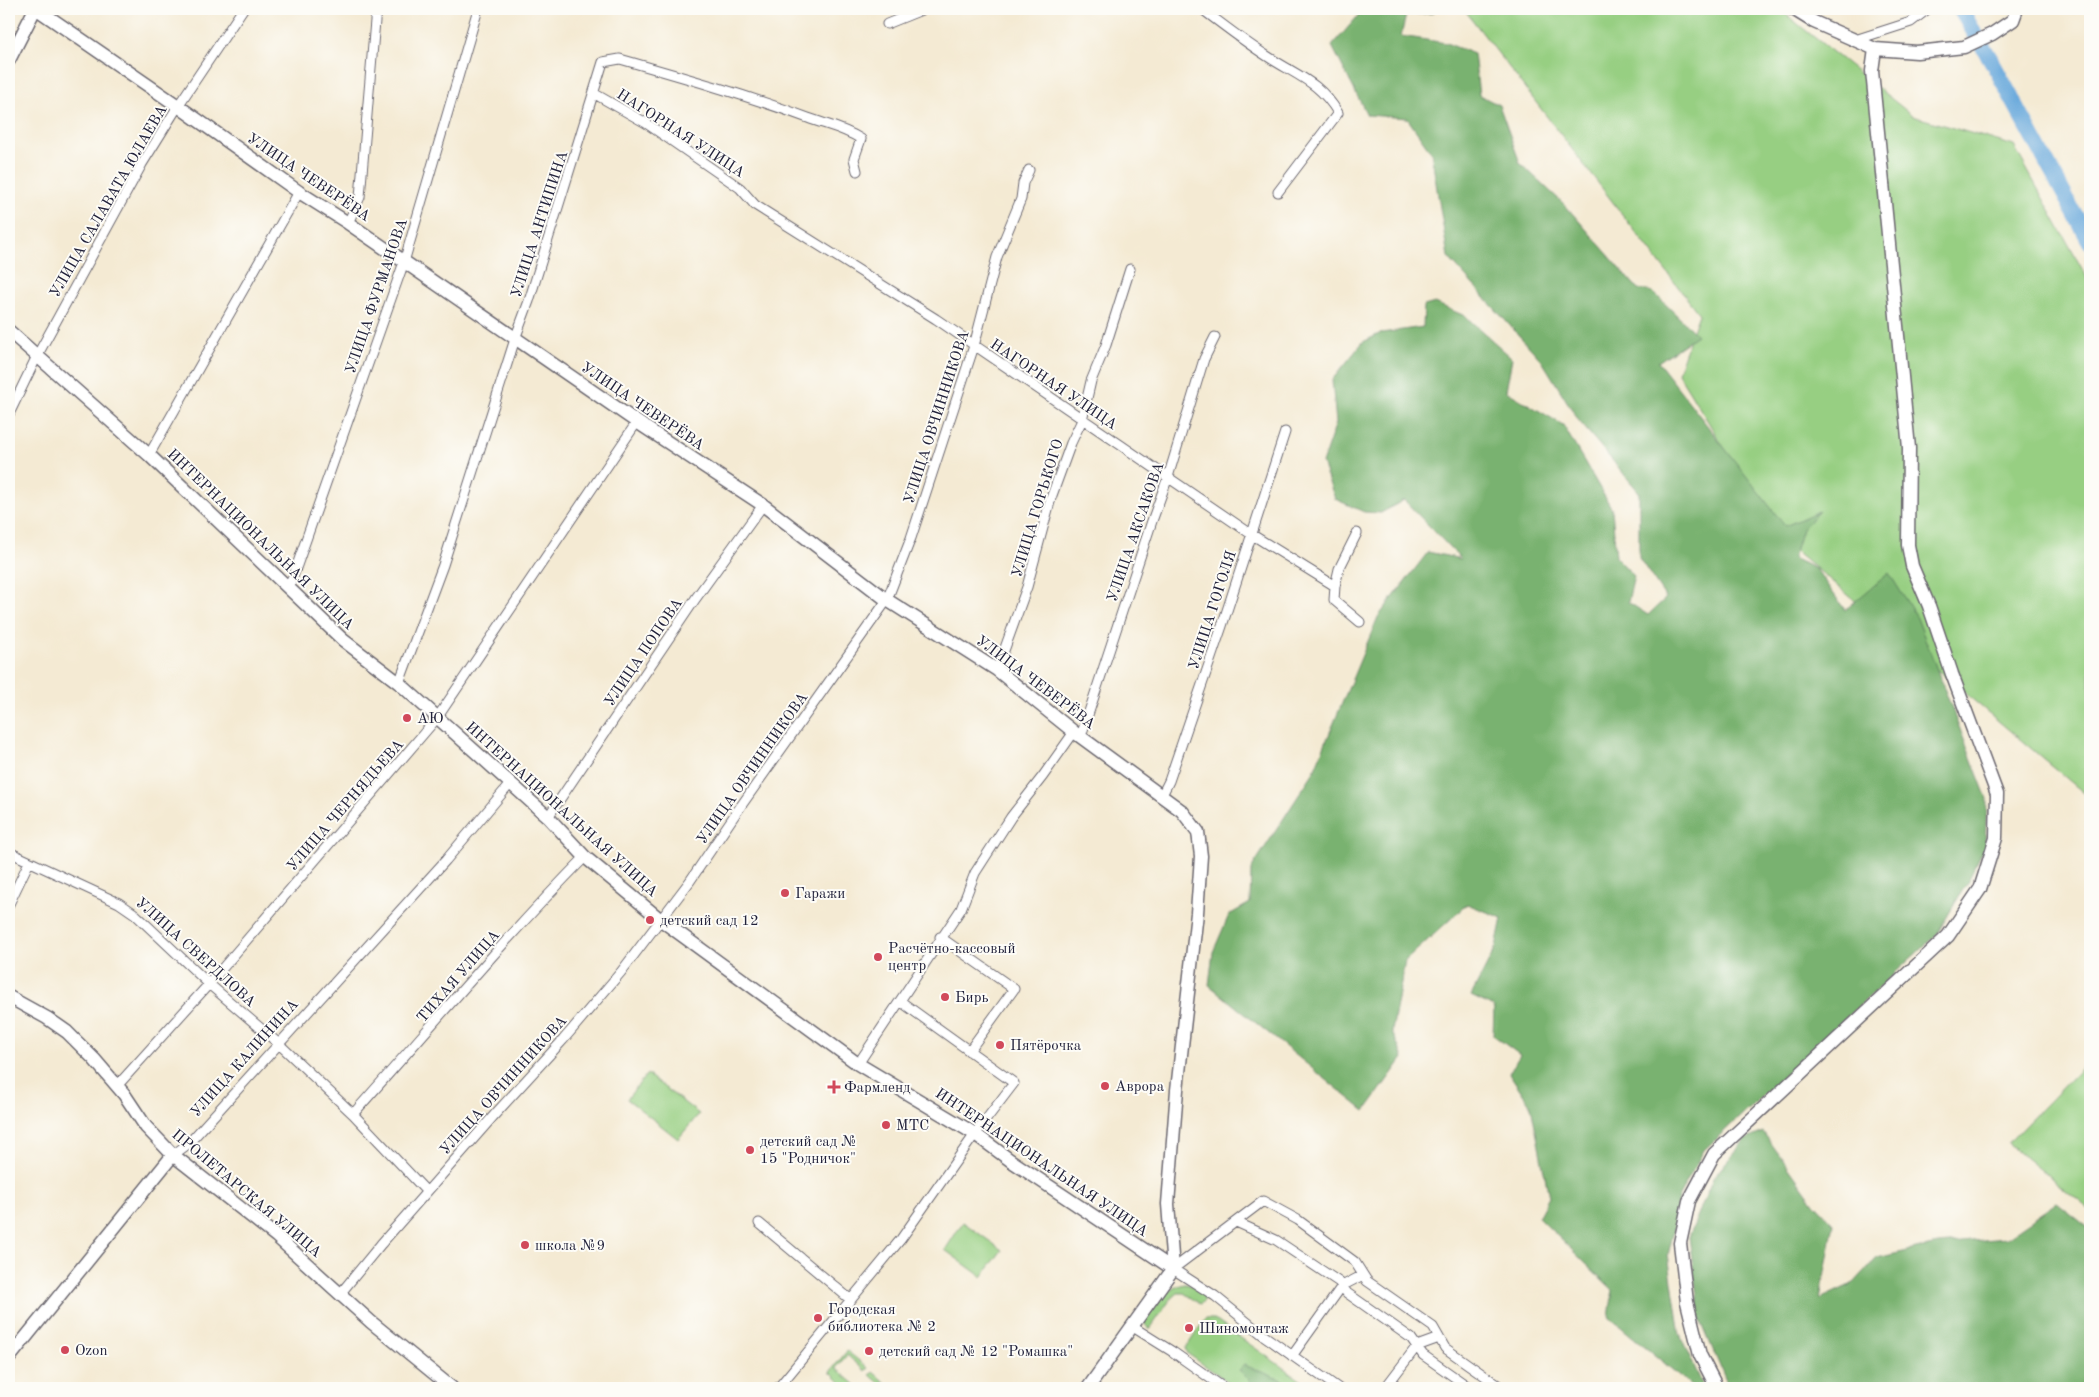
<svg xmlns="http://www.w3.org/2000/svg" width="2099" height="1397" viewBox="0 0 2099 1397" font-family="'Old Standard TT',serif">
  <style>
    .green { fill: #97cf82; stroke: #5c785e }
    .forest { fill: #79b270; stroke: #4e6a56 }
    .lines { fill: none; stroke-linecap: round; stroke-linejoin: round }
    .river { stroke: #68a8db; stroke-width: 16 }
    .street-casing { stroke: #6c6870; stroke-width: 11 }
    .secondary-casing { stroke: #6c6870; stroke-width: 15 }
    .street { stroke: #fff; stroke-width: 9 }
    .secondary { stroke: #fff; stroke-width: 12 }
    .poi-dot { fill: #d1495b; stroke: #fdfcf7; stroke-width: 2 }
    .labels { text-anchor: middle; stroke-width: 4; stroke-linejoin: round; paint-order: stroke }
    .street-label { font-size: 15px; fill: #22223b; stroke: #fdfcf7 }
    .poi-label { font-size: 15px; fill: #22223b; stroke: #fdfcf7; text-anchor: start }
  </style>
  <rect width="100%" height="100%" fill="#fdfcf7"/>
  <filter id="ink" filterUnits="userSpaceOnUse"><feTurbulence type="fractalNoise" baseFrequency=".02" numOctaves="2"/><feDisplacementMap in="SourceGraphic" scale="10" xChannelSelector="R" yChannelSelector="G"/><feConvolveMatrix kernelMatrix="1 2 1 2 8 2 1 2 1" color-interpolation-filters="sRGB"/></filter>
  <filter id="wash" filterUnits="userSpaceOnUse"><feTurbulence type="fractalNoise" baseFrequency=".0096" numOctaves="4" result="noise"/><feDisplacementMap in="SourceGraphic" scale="20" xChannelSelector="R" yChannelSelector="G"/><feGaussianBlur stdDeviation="1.12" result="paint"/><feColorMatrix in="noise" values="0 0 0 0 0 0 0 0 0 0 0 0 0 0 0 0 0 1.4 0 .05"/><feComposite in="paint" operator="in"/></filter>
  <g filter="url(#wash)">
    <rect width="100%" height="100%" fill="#f4ead3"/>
    <path class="green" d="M1464,9h315l134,107 101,30 76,137v515l-311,-261 -101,-164 21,-59z
      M2090,1059v151l-82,-67z
      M647,1074l52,40 -21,25 -51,-40z
      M963,1222l39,28 -20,27 -37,-27z
      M1185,1284c9,1 13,6 20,12l-1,5 -4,3 -16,-11h-6l-8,7 -20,29 -2,-1 -4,-5c12,-16 20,-35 41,-39z
      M1205,1319h7l6,3 94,66h-75l-49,-34 -2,-6z
      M847,1351l21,17 -3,3 -18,-16 -11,13 20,17 -3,3h-7l-16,-16z
      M873,1372l16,14 3,2h-7l-15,-13z"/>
    <path class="forest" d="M1364,9h70v4l-28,2 -5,21 45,7 28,11 5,41 20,10 21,58 45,42 73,84 15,3 44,43 -39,27 127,164 34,-15 -17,18 -9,29 23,11 29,41 44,-37 28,45 70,181 -2,47 -17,35 -31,53 -233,216 -26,48 -2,24 -8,33 12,80 24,53h-10l-85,-71 4,-27 -75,-73 11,-20 -18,-91 -22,-33 11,-18 -27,-20 1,-28 -23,-11 25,-49 6,-29 -35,-14 -62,57 -13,70 11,27 -38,53 -156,-126 4,-33 16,-37 21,-12 1,-34 62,-96 65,-156 50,-65 33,7 -57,-59 -23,13 -17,-1 -29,-13 -13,-36 14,-40 -4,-43 31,-38 18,-9 42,-6 1,-21 11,-3 30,13 47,42 -6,33 57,34 49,84 4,48 18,19 -6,26 20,13 18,-17 -27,-40v-66l-60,-71 -37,-60 -94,-104 -17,-105 -24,-34 -40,-3 -35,-69z
      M1763,1132l51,71 20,21 -14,75 34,-16 23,-25 61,-14 68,-6 51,-35 33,26v159h-361l-29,-69 -11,-82 24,-59 32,-38z
      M1244,1365l38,15 11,8h-36l-18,-18z"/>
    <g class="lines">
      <path class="river" d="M1960,9l31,51 99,182"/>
    </g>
  </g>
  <g filter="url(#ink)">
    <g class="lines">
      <g class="street-casing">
        <path id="street" d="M1202,9c21,16 43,33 65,47 30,20 52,25 71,57l-60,79
          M887,24l37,-15
          M1855,40l56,-18 17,-13
          M595,94l51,29 94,65 15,17 181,114 315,215 84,52 -1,14 26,22
          M348,223l12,-26 16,-188
          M9,414l28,-58 105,-192 36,-58 65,-97
          M149,455l150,-263
          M1335,586l4,-17 18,-36
          M289,588l115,-326 74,-253
          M997,670l30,-83 24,-89 20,-55 11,-23 9,-39 15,-36 24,-76
          M399,683l44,-118 72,-226 14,-38 74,-239 17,-3c63,18 126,36 188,59 19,7 36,10 53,21l-7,20 3,12
          M1081,736l71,-215 16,-44 36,-118 11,-22
          M1162,795l7,-14 53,-155 63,-194
          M548,817l148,-219 67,-93
          M9,852l110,51 16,11 74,70 70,60 74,70 74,78
          M9,904l20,-42
          M940,937l74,52 -45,62
          M858,1064l103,-155 14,-36 36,-56 32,-41 31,-44
          M117,1086l92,-102 228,-266 200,-296
          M353,1114c77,-86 151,-175 232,-257
          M173,1155l15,-11 258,-284 64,-76
          M1236,1222l40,18 63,42 8,11 64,45 12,17 47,33
          M759,1223l92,77
          M340,1294l41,-50 116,-132 66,-72 58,-68 69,-91 46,-68 151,-213 24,-62 63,-192 23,-89 24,-58 2,-16 6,-13
          M1133,1327l40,25 51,36
          M1292,1356l50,-70 21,-11
          M778,1388l123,-149 74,-105 39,-51 -114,-82
          M1338,1388l-75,-53 -48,-39 -42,-27 90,-68 35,19 57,42 12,19 66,46 12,21 57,40
          M1385,1388l32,-42 22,-8"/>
      </g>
      <g class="secondary-casing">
        <path id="secondary" d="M37,9l141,97 121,86 49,31 289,199 126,83 124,95 110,70 77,62 108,79 16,21 3,24 -4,57 -20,177 -9,114 5,65
          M1793,9l21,13 61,27 42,3 47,-5 28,-13 21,-14 4,-11
          M9,60l26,-51
          M9,331l140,124 194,185 56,43 149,134 37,40 76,63 197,144 117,70 35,26 163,109
          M9,997l38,21 20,14 27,27 30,35 22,33 27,28 103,81 95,86 81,66
          M9,1358l164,-203
          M1088,1388l85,-119
          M1717,1388l-17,-33 -13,-53 -7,-59 9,-42 25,-47 234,-218 32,-47 16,-51 1,-44 -45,-120 -23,-68 -17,-40 -4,-21 1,-97 -37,-377 3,-22"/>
      </g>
      <use href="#street" class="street"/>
      <use href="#secondary" class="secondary"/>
    </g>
  </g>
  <g class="poi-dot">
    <circle cx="407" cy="718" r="5"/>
    <circle cx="785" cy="893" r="5"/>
    <circle cx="650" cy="920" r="5"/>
    <circle cx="878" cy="957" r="5"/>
    <circle cx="945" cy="997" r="5"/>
    <circle cx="1000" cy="1045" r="5"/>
    <circle cx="1105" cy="1086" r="5"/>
    <path d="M831.5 1079.5h5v5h5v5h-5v5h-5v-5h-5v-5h5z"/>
    <circle cx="886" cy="1125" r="5"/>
    <circle cx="750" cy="1150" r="5"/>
    <circle cx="525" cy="1245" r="5"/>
    <circle cx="818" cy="1318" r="5"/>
    <circle cx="1189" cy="1328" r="5"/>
    <circle cx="65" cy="1350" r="5"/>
    <circle cx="869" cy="1351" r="5"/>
  </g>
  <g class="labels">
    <g class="street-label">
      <text transform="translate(681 133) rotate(33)" y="5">НАГОРНАЯ УЛИЦА</text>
      <text transform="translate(309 177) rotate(34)" y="5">УЛИЦА ЧЕВЕРЁВА</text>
      <text transform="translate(108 201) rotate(-60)" y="5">УЛИЦА САЛАВАТА ЮЛАЕВА</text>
      <text transform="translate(539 224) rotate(-72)" y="5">УЛИЦА АНТИПИНА</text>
      <text transform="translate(376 296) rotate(-71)" y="5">УЛИЦА ФУРМАНОВА</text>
      <text transform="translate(1054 384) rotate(34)" y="5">НАГОРНАЯ УЛИЦА</text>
      <text transform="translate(643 406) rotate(34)" y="5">УЛИЦА ЧЕВЕРЁВА</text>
      <text transform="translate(936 417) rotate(-72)" y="5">УЛИЦА ОВЧИННИКОВА</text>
      <text transform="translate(1037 508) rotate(-73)" y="5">УЛИЦА ГОРЬКОГО</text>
      <text transform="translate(1135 532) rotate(-71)" y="5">УЛИЦА АКСАКОВА</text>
      <text transform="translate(261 539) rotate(44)" y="5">ИНТЕРНАЦИОНАЛЬНАЯ УЛИЦА</text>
      <text transform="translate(1212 610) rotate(-72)" y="5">УЛИЦА ГОГОЛЯ</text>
      <text transform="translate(643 652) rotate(-56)" y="5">УЛИЦА ПОПОВА</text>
      <text transform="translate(1036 682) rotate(37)" y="5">УЛИЦА ЧЕВЕРЁВА</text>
      <text transform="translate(752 768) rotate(-55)" y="5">УЛИЦА ОВЧИННИКОВА</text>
      <text transform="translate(345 805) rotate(-49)" y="5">УЛИЦА ЧЕРНЯДЬЕВА</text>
      <text transform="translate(562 809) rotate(42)" y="5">ИНТЕРНАЦИОНАЛЬНАЯ УЛИЦА</text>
      <text transform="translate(196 952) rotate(42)" y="5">УЛИЦА СВЕРДЛОВА</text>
      <text transform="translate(458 976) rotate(-49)" y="5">ТИХАЯ УЛИЦА</text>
      <text transform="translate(244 1058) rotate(-48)" y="5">УЛИЦА КАЛИНИНА</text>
      <text transform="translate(503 1085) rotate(-48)" y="5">УЛИЦА ОВЧИННИКОВА</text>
      <text transform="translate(1042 1162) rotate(34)" y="5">ИНТЕРНАЦИОНАЛЬНАЯ УЛИЦА</text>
      <text transform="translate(247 1193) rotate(40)" y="5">ПРОЛЕТАРСКАЯ УЛИЦА</text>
    </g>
    <g class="poi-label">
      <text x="417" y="723">АЮ</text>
      <text x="795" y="898">Гаражи</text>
      <text x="660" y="925">детский сад 12</text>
      <text x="888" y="953">Расчётно-кассовый<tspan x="888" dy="17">центр</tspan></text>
      <text x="955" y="1002">Бирь</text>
      <text x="1010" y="1050">Пятёрочка</text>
      <text x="1115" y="1091">Аврора</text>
      <text x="844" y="1092">Фармленд</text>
      <text x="896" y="1130">МТС</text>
      <text x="760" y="1146">детский сад №<tspan x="760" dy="17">15 "Родничок"</tspan></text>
      <text x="535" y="1250">школа №9</text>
      <text x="828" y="1314">Городская<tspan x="828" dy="17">библиотека № 2</tspan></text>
      <text x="1199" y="1333">Шиномонтаж</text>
      <text x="75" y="1355">Ozon</text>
      <text x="879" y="1356">детский сад № 12 "Ромашка"</text>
    </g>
  </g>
  <rect width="2099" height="1397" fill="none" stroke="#fdfcf7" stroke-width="30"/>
</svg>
